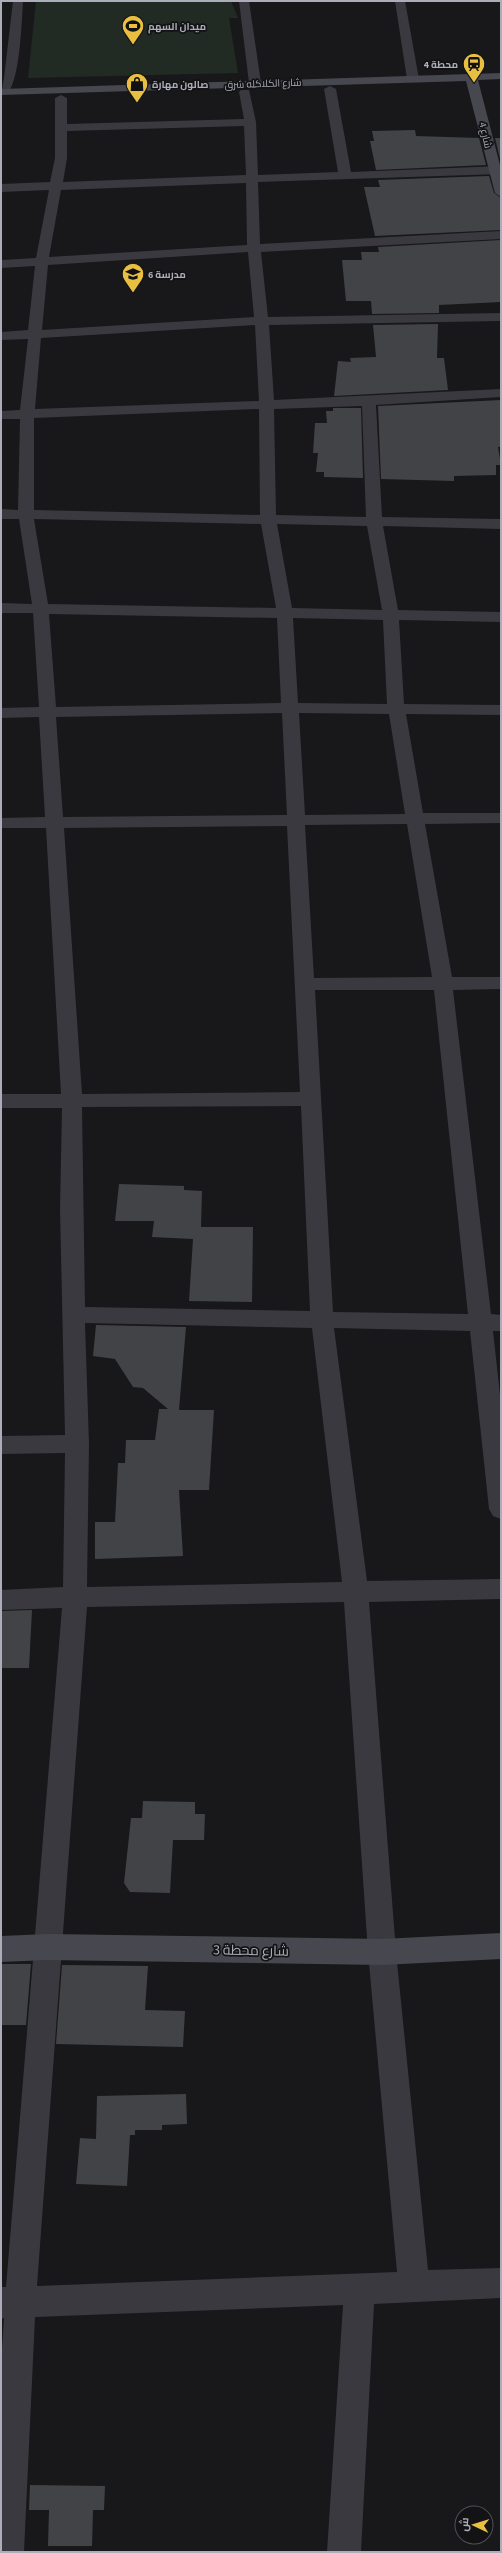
<svg xmlns="http://www.w3.org/2000/svg" width="502" height="2553" viewBox="0 0 502 2553" font-family="'Source Sans 3',Cairo,sans-serif">
  <style>
    .green { fill: #222a24 }
    .building { fill: #424347 }
    .lines { fill: none; stroke-linecap: round; stroke-linejoin: round }
    .street { fill: #39393f; fill-rule: evenodd }
    .secondary { fill: #47484f; fill-rule: evenodd }
    .labels { text-anchor: middle; stroke-width: 3.5; stroke-linejoin: round; paint-order: stroke }
    .far-poi-label { font-size: 10px; font-weight: bold; fill: #abaeb9; stroke: #131315; text-anchor: start }
    .far-street-label { font-size: 10px; fill: #abaeb9; stroke: #131315 }
    .near-street-label { font-size: 14px; fill: #abaeb9; stroke: #131315 }
  </style>
  <rect width="100%" height="100%" fill="#18181a"/>
  <path class="green" d="M36,1h195l7,17h-9l9,55 -210,5z"/>
  <path class="building" d="M415,130l1,6 63,2 7,27 -110,5 -6,-29h4l-2,-10z
    M495,138h6v25z
    M489,176l5,17 7,5v32l-126,6 -11,-49h16l-2,-7z
    M501,240v62l-62,3v8l-67,1 -1,-13h-25l-4,-41h20l-1,-8h18l-1,-5z
    M438,324l-1,34h7l4,32 -114,6 4,-35 13,1 -1,-4 26,-1 -3,-32z
    M501,400v47h-3l3,18h-5v10l-42,1v5l-73,-2 -3,-73z
    M333,408h28l2,70 -39,-1v-5h-8l2,-19h-5l2,-30h12l-1,-12h7z
    M119,1184l65,2v4l18,1 -1,36h52l-1,75 -63,-1 4,-62 -41,-2 2,-16h-39z
    M96,1325l90,2 -7,83h35l-5,80h-30l4,66 -88,3v-37h20l3,-59h7l1,-23h29l4,-31h9l-25,-21 -10,-1 -18,-28 -22,-3z
    M32,1610l-3,58h-28v-57z
    M143,1801l52,1v12h10l-1,26h-31l-3,53 -40,-1 -6,-9 7,-65h11z
    M1,1964h30l-5,61h-25z
    M62,1965l86,1 -3,44 40,1 -2,36 -127,-3z
    M186,2094l1,30 -25,1v5h-27v5h-5l-3,51 -51,-2 4,-46 16,1 1,-43z
    M30,2485l75,1 -1,24h-11l-1,36h-44l1,-36h-20z"/>
  <g class="lines">
    <path class="street" d="M13,1h10c-1,16 -3,91 -19,94h-3l3,-17z
      M239,1h10l12,82 -6,3 -6,-3z
      M395,1h10l14,78 -2,2h-8l-2,-2z
      M330,86l6,3 15,83 150,-6v8l-243,8 2,62 241,-13v8l-240,13 7,65 233,-4v8l-232,4 5,75 227,-11v8l-125,8 6,112 119,2v10l-118,-3 15,84 103,2v10l-102,-2 5,84 97,1v10l-95,-1 17,99h78v10l-76,1 27,153h49v12l-48,1 38,324 10,1v16h-8l8,73v115l-8,-3 -4,-7 -19,-178 -136,-3 33,253 134,-2v20l-132,3 27,350 32,318 73,-2v30l-127,6 -13,248h-34l16,-247 -308,12 -11,235h-23v-187l3,-47 -3,1v-32h5l56,-679 -61,2v-20l62,-3 2,-134 -64,1v-18l64,-1 -5,-226 2,-101h-61v-14h60l-15,-266h-45v-10l44,-1 -6,-100 -38,1v-10l38,-1 -6,-94h-32v-10l31,1 -13,-85h-18v-10l17,1 2,-91h-19v-8l19,-1 8,-71 -27,1v-8l27,-2 7,-64 -34,2v-8l35,-2 13,-68 -48,2v-8l49,-2 5,-24v-60l6,-3 6,3v26l177,-5 -5,-27 2,-2h8l7,32 2,53 80,-3 -14,-83zM244,126l2,49 -183,7 4,-24v-27zM246,183l1,62 -198,12 12,-67zM248,252l6,65 -212,13 6,-65zM255,325l4,76 -224,8 6,-71zM362,406l4,111 -90,-2 -2,-106zM259,409l1,106 -226,-5v-92zM34,519l227,5 15,84 -228,-4zM277,524l90,2 15,84 -90,-2zM49,614l228,4 4,85 -225,4zM293,618l90,2 4,84 -89,-1zM282,713l5,102 -224,2 -7,-100zM299,713l90,1 16,100 -100,1zM407,824l25,153 -118,1 -9,-153zM287,826l13,266 -218,2 -18,-266zM315,990h119l34,324 -135,-2zM301,1106l9,205 -225,-4 -3,-200zM85,1323l227,5 30,254 -255,5 2,-143zM344,1602l24,350 29,320 -360,14 50,-679z"/>
    <path class="secondary" d="M501,73v6l-23,1 23,89v28l-6,-4 -29,-112 -465,14v-6z
      M501,1933v26l-119,6 -335,-5 -46,2v-26l46,-2 335,5z"/>
  </g>
  <defs>
    <g id="stadium-pin" transform="scale(1.15)"><path d="M0 17L-7.5 6A9.5 9.5 0 1 1 7.5 6Z" fill="#e9bf41" stroke="#131315"/><path d="M0-5a6.5 5 0 1 0 0 10a6.5 5 0 1 0 0-10ZM-3.5-1.8h7v3.6h-7Z" fill="#111"/></g>
    <g id="station-pin" transform="scale(1.15)"><path d="M0 17L-7.5 6A9.5 9.5 0 1 1 7.5 6Z" fill="#e9bf41" stroke="#131315"/><path d="M-3-6H3Q5-6 5-4V2Q5 4 3 4L4.5 6H3L1.5 4h-3L-3 6H-4.5L-3 4Q-5 4-5 2V-4Q-5-6-3-6ZM-3.5-4v3h7v-3ZM-3.5 1v1.5H-2V1ZM2 1v1.5H3.5V1Z" fill="#111"/></g>
    <g id="shop-pin" transform="scale(1.15)"><path d="M0 17L-7.5 6A9.5 9.5 0 1 1 7.5 6Z" fill="#e9bf41" stroke="#131315"/><path d="M-5-2.5h2.3a2.7 3.5 0 0 1 5.4 0H5L5.5 6h-11ZM-1.5-2.5h3a1.5 2.3 0 0 0-3 0Z" fill="#111"/></g>
    <g id="school-pin" transform="scale(1.15)"><path d="M0 17L-7.5 6A9.5 9.5 0 1 1 7.5 6Z" fill="#e9bf41" stroke="#131315"/><path d="M0-5L7-2L0 1L-7-2ZM-4 1L0 2.5L4 1V4Q0 6-4 4Z" fill="#111"/></g>
  </defs>
  <g fill-rule="evenodd">
    <use href="#stadium-pin" x="133" y="26"/>
    <use href="#station-pin" x="474" y="64"/>
    <use href="#shop-pin" x="137" y="84"/>
    <use href="#school-pin" x="133" y="274"/>
  </g>
  <g class="labels">
    <g class="far-poi-label">
      <text x="148" y="30">ميدان السهم</text>
      <text x="458" y="68" text-anchor="end">محطة 4</text>
      <text x="152" y="88">صالون مهارة</text>
      <text x="148" y="278">مدرسة 6</text>
    </g>
    <g class="far-street-label">
      <text transform="translate(263 83) rotate(-2)" y="4">شارع الكلاكله شرق</text>
      <text transform="translate(486 135) rotate(77)" y="4">شارع 4</text>
    </g>
    <g class="near-street-label">
      <text transform="translate(251 1950) rotate(1)" y="5">شارع محطة 3</text>
    </g>
  </g>
  <rect width="502" height="2553" fill="none" stroke="#abaeb9" stroke-width="4"/>
  <g transform="translate(474 2525) rotate(274)"><circle r="19" fill="#131315" stroke="#505157"/>
  <path d="M0-3L7 15L0 10L-7 15Z" fill="#e9bf41"/>
  <text y="-6" font-size="11" font-weight="bold" text-anchor="middle" fill="#abaeb9">ش</text>
  </g>
</svg>
